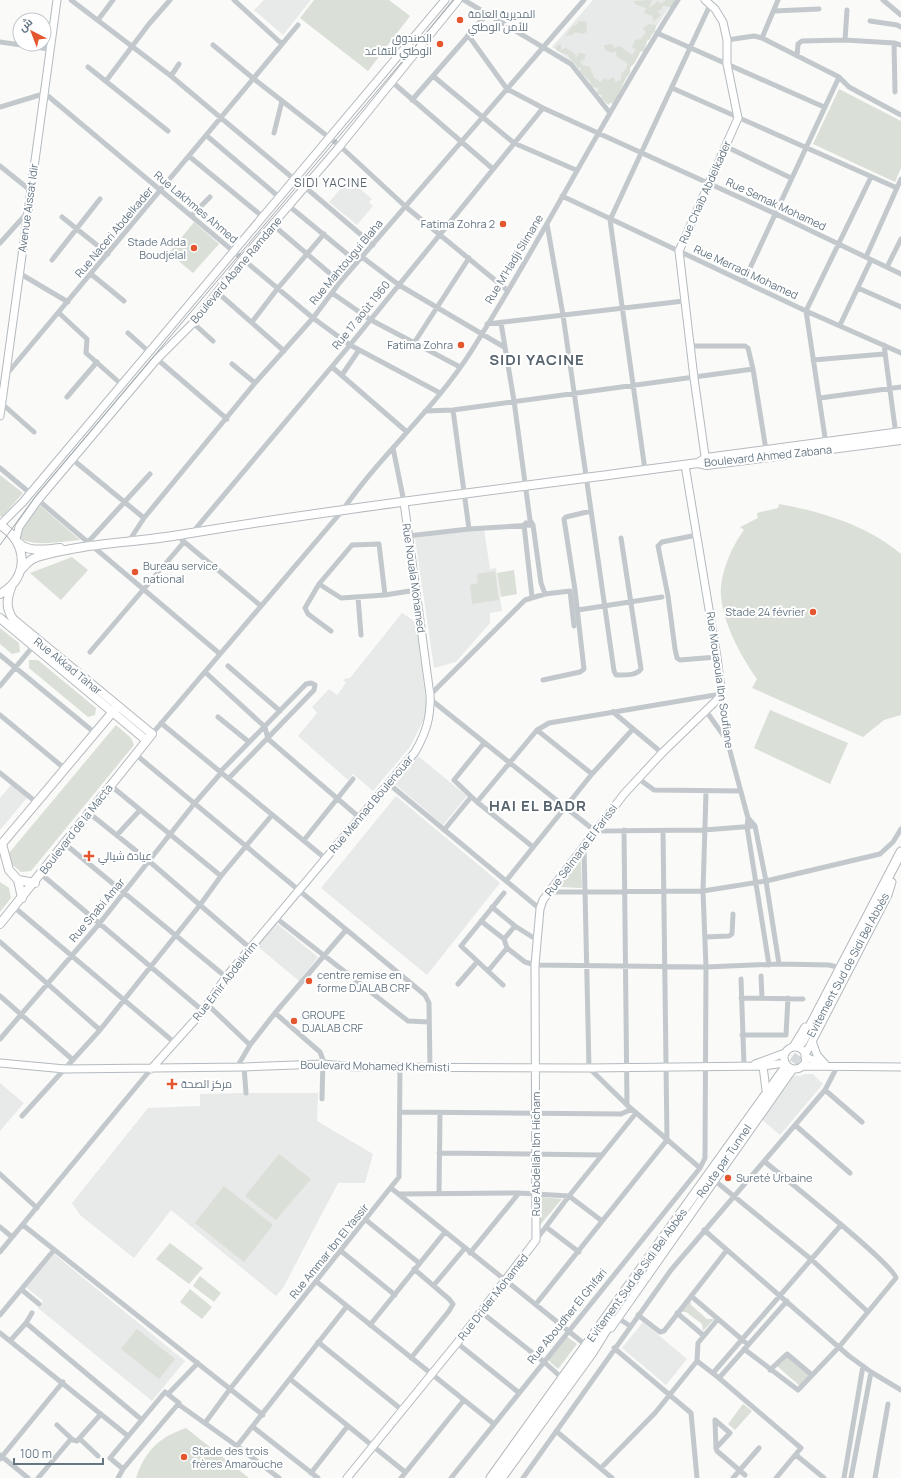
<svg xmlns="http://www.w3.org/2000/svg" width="901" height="1478" viewBox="0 0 901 1478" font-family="Manrope,Cairo,sans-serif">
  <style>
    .built { fill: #e8e9e9 }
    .green { fill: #dadfd7 }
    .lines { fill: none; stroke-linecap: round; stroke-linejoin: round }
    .highway-tunnel { stroke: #d5d9db; stroke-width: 9; stroke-dasharray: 9 4.5; stroke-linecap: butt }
    .secondary-casing { stroke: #b3babf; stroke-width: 9 }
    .primary-casing { stroke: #b5babe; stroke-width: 10 }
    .highway-casing { stroke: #b4b9bd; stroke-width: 11 }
    .street { stroke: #c3c8cc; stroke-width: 5 }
    .secondary { stroke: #fff; stroke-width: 7 }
    .primary { stroke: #fff; stroke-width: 8 }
    .highway { stroke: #fff; stroke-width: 9 }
    .tram { stroke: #a2aab0; stroke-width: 1 }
    .poi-dot { fill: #e4572e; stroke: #fff; stroke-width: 1.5 }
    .labels { text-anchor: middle; stroke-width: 4; stroke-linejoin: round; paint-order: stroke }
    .poi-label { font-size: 11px; fill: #657683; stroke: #fff; text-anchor: start }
    .street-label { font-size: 11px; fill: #657683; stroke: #fff }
    .neighbourhood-label { font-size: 12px; letter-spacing: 1px; fill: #57646e; stroke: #fff }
    .district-label { font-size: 15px; font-weight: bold; letter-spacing: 1px; fill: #57646e; stroke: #fff }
  </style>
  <rect width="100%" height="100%" fill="#fafaf8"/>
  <path class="built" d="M264,0h47l-28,35 -29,-25z
    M593,0h81l-38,57 -22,45 -7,2 -34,-42 -21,-15z
    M354,184l18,15 -3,3 4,4 -16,19 -28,-23 15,-17 5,3z
    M484,529l6,40 6,-1 6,43 -12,2v10l-34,39 -22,6 -19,-130z
    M402,613l15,10 10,90 -17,34 -37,44 -20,-17 -5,6 -50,-44 19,-23 -5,-6 17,-18 8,6 9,-12 -3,-4 7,-1z
    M418,756l49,40 -24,29 -48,-41z
    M11,785l16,13 -27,32v-32z
    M396,796l104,87 -73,92 -106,-87z
    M275,922l43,35 -19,24 -43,-36z
    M804,1074h9l10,10 -43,51 -20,-17 32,-43 8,1z
    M0,1083l24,20 -24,28z
    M244,1093h74l-1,28 56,33 -8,29h-27l-55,105 -7,8 -105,-86 -37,48 -54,-43 -8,-12 76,-95 52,-2v-12z
    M54,1254l131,107 -33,40 -114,-93 5,-7 -17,-14z
    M643,1322l44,37 -21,26 -44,-37z"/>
  <path class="green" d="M314,0h75l21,16 -42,55 -68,-53z
    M652,0l-3,8 9,-7 3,3 5,-4h10l-4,8 -9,-3 -2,5 -4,1 4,4 -7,6 -2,-5 -8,-3 2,-5 -11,-4 -1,-3z
    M579,21l8,1v5l-1,2 1,3 -5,2 -7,-2 -4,4 -2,-1 -4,1 8,-10 4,-1z
    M649,24l7,1 -1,6 -4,5 -1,3 -3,2 -2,8 -2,3 -2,-1 -7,13 -4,3v6c-9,9 -9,22 -18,31l-2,-2 -1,3 -8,-7 2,-3 -7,-1 3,-6 -8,-1 -1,-6 -10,-9 1,-5 -3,1c-3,-6 -8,-8 -10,-13l-12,-5v-4l5,-2v6l5,-2 9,6 1,4 3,-5 7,1 -2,6 -4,1 2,4 8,2 4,11 7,4 3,-4 4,2 6,-3 1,5 6,-2v-6l5,-5 2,-6 -11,-6 -1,-6 -4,2 -7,-3 -1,-5 8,-1 2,4 6,-2 12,9 4,-6 -4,-1 3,-8 6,-1 5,-7 -3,-4z
    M839,89l62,32v47l-6,14 -82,-38z
    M194,222l25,22 -26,29 -24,-20z
    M0,475l23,18 -21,24 -2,-1z
    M37,503l43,37c-16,1 -53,9 -62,-5z
    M779,504c44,8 87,21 122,50v161l-17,5 -21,17 -111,-49 5,-9c-17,-24 -42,-69 -35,-99 3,-17 11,-35 22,-50l-4,-3 18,-9 -1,-5 21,-5z
    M72,557l16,13 -27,30 -31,-27z
    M514,570l3,24 -16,3 -4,-24z
    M495,571l4,29 -27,4 -2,-19 8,-2 -1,-9z
    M0,628l19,15 1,9 -8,2 -12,-10z
    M29,660h9l58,48 -1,7 -7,2 -59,-49z
    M770,710l78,33 -18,41 -76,-36z
    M116,725l15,13 3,7 -103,126 -10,1 -11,-9 -1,-10z
    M581,859l1,29 -23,-1z
    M0,882l9,6 2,10 -11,14z
    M279,1154l32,25 -35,41 -31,-24z
    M224,1186l49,39 -29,37 -49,-39z
    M541,1197l21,2 -22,26z
    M170,1243l33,25 -14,16 -33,-25z
    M200,1276l21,17 -7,9 -21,-16z
    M190,1289l22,18 -10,12 -22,-17z
    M691,1299v6l16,14h7l-11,12 -1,-7 -16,-12h-5z
    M137,1329l38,30 -16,20 -38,-30z
    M566,1336l11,8 -19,25 -11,-10z
    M787,1356l23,19 -10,11 -23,-20z
    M743,1404l9,7 -17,19 -7,-6z
    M186,1428l63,50h-113c9,-27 23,-41 50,-50z"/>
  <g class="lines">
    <path class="highway-tunnel" d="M786,1074l20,-30"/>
    <g class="secondary-casing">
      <path id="secondary" d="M705,0l10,9 8,13 4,18v24l11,54 -59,133 15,127 12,85
        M0,416l57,-416
        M0,525l23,-23 422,-502
        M16,539l3,-12 19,-27 119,-141 36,-36 50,-64 97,-113 118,-146
        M812,1041l5,14 8,9
        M793,1047l12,-20
        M784 1058a11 11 0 1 1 22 0a11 11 0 1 1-22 0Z
        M805,1055l83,-160 4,-13
        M805,1057l19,7
        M0,1063l65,6 179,-2 79,-3 32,3 234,1 174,-2 22,-3
        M755,1064l30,-11
        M763,1066l3,24
        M803,1066l98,1
        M151,1069l52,-58 23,-34 189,-225c11,-19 16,-35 15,-57l-26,-193
        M611,1328l182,-259
        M347,1478l110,-135 79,-103 -1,-275 5,-56 3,-9 81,-106 38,-41 58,-56 1,-9 -4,-31 -32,-192"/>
    </g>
    <g class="primary-casing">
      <path id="primary" d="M698,463l8,-5 195,-26
        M0,525c28,17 30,53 0,69
        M19,543c9,10 28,6 41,5
        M20,571c5,-6 9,-11 17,-14 46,-14 95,-14 142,-22 155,-26 311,-44 466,-65l53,-7 9,2 194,-25
        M0,618l146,122
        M2,844l7,26 9,10 4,18
        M0,846l116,-138
        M18,880l17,3
        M0,924l152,-190 -139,-115c-8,-12 -6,-21 -1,-34"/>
    </g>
    <g class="highway-casing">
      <path id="highway" d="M802,1042l99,-190
        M491,1478l292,-407
        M501,1478l92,-127 19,-31"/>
    </g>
    <path class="street" d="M71,0l100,76 123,103
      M234,0l48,44
      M464,0l107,64 39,49
      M883,0l18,15
      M774,11l45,-2
      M98,20l15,-20
      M870,21l27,4 4,2
      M657,33l167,74
      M468,35l39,54 36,19 233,106 125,60
      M762,38l16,-38
      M727,40l27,-4 8,2 77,39 10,10 52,28
      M845,40l49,3
      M0,42l49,7
      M213,45l41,34 86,67 66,61 101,83
      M797,56l1,-12 4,-3 43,-1 2,-30
      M88,67l80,64
      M171,76l8,-12
      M433,76l81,67 62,27
      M106,81l43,-57 21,-24
      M391,81l102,88
      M672,88l225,100
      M895,92l-1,-49 7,2
      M412,100l75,-86
      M0,107l43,-13 5,2 265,222 37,27 90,48
      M274,133l8,-32
      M207,136l72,61
      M725,146l66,32
      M190,157l73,60
      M0,166l30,24
      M305,187l68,58
      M562,196l244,115 95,42
      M289,206l68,56
      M192,215l18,-18
      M62,217l46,37
      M547,224l16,91 51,356 2,4c8,0 20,1 25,-6l-20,-131
      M273,225l67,57
      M0,243l27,-30
      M362,257l37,28 105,62
      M866,257l35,-78
      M52,260l48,-61
      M887,267l14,-28
      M19,273l49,29
      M91,274l33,27
      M744,281l95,-204
      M858,288l43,19
      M217,292l67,59
      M332,293l39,27 89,47
      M59,313l28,26 -1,14 35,31
      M252,322l26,-34 46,-54
      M193,323l20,18
      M501,323l13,78 16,119 3,5 8,58 4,11
      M487,324l197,-23
      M840,325l31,-65
      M128,333l20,18
      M414,343l55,-85
      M884,345l12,90
      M689,346h56l3,2 5,21 13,81
      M157,359l70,60
      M813,360l71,-6
      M232,364l23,19
      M332,367l75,65
      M6,375l292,-350
      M342,375l17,-25
      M67,397l30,-35
      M820,398l81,-11
      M0,402l34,30
      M453,410l16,119
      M425,411l28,-1 300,-41
      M826,444l-20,-133 65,-134
      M393,448l11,54
      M72,459l72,59
      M0,468l30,25
      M645,470l-35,-250 100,-215
      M38,500l182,154
      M526,523l-2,2 8,72
      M192,533l158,-188 193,-237
      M697,535l-35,7 -4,4 10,50 7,53 2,9 3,2 37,-3
      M408,536l61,-7 64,-4
      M182,540l79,66
      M89,541l61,-67
      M129,541l15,-23 111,-135 58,-65 27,-36 244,-282
      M319,584l22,14 44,-3 31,-5
      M358,597l3,38
      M578,610l84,-13
      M331,631l-23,-17 -3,-6 14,-24 33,-39 27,-1 6,51
      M90,652l94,-110
      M0,655l95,78
      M228,666l52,45
      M205,672l60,55 3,12 92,79
      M543,680l37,-8 4,-3 -9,-79 -11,-71 2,-2 25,-6
      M0,686l35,-42
      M430,695l95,-95 20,-6 25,-3 4,35
      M720,697l7,43 21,78 -1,9 22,138
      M430,699l165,132 109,-1 51,-4
      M706,711l20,28
      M613,712l49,41
      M0,715l64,53
      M218,717l31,25
      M161,723l165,136
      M537,730l55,44
      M152,734l190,-223c39,-57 93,-102 130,-161 72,-114 133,-236 206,-350
      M484,743l-30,37 23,22 56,45
      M135,754l290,241 4,8 1,64
      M220,772l86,-88 5,-1 4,2 -1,5 -85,88
      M0,773l36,29
      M639,779l15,11 86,1
      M389,784l151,125
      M110,785l111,91
      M477,802l60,-72 12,-7 172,-29
      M89,813l61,49 100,86
      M748,818l7,8 11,55 13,83
      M444,830l27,-33
      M624,830l3,275
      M117,835l23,-25
      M304,840l49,-61
      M65,844l161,133
      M584,847l5,221 38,37 73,63
      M41,874l162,137
      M506,881l86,-107 41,-45
      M549,892l154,-1 63,-10 114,-27 13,-12 8,-13
      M14,907l161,136
      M492,907l23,19 22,14
      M276,918l132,103 21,1
      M481,921l23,18 3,9
      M705,937l24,-1 3,-2 1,-20
      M504,939l11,-13
      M0,942l100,88
      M488,971l19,-23 18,14 10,3 171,2 73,-3 50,1 8,2
      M761,976l1,22
      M741,979l3,86
      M458,984l19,-22
      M503,985l-42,-39 43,-53
      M0,996l73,64
      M741,998l62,1
      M207,1004l43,41
      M275,1013l45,39 3,8 -1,39
      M742,1035h44l2,-37
      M0,1039l99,-115 95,-120 27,-31
      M237,1067l13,-22 25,-32 71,-83
      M244,1067l2,26
      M825,1090l37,32
      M400,1112l221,2 11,-5
      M22,1116l78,-86 100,-125 21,-29 51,-61
      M795,1125l55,48
      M439,1153l163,2
      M0,1174l37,34
      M714,1180l98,80 56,52
      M391,1188l196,158
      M439,1193l1,-80
      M400,1194l119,-1 50,3 33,25
      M366,1220l53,43
      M23,1225l240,190
      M0,1227l12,10
      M546,1227l33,25
      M704,1230l145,126 22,16 30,18
      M536,1240l33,-44 67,-83
      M341,1251l54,44
      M0,1252l151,-183
      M470,1253l49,-60
      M317,1282l177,142
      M434,1285l31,-37
      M22,1290l17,14
      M691,1296l54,46
      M536,1304l131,-164 -4,-309
      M481,1312l63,50 18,16
      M677,1313l26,22
      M0,1315l54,-65
      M638,1315l22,17 4,-1 63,-81
      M618,1318l12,8
      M26,1323l116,97
      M370,1325l75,-93
      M0,1333l128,103
      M10,1341l16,-18 6,-10
      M318,1342l84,68
      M457,1343l61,49
      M614,1348l77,65 6,65
      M744,1349l54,41 41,-43 57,-69c-3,-14 -113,-101 -132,-117
      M411,1358l38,-47 4,-7 -4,-5 -35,-30
      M697,1361l1,-18 20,-24
      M770,1370l17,-16 25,21
      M713,1373l128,-148
      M719,1378l68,-77
      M290,1379l115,93
      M165,1392l14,11 -56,66 -13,-11z
      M168,1394l30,-31
      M178,1404l59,42 42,32
      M205,1423l25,-34 169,-212 1,-110
      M57,1425l16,15 4,1 24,-27
      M253,1427l65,51
      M556,1431l56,47
      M80,1439l18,17
      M237,1446l110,-140
      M716,1448l14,-15 -15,-13 1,28 1,3 28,24
      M0,1455l28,23
      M796,1455l28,23
      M0,1459l63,-77
      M601,1468l54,-55 42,-52 22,17 82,70 -25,30
      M311,1473l36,-46
      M38,1478l33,-39
      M118,1478l5,-9
      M401,1478l63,-78
      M451,1478l249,-310 5,-10 1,-191 -3,-76 3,-99
      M523,1478l148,-208 154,-180 12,-23
      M733,1478l26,-30
      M844,1478l19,-112
      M851,1478l20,-106
      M875,1478l13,-74"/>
    <use href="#secondary" class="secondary"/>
    <use href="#primary" class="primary"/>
    <use href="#highway" class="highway"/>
    <path class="tram" d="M0,545l35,-48 419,-497"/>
  </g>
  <g class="poi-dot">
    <circle cx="460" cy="20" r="4"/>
    <circle cx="440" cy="44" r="4"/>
    <circle cx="503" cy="224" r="4"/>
    <circle cx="194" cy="248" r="4"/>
    <circle cx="461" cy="345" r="4"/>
    <circle cx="135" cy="572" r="4"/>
    <circle cx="813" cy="612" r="4"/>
    <path d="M87 850h4v4h4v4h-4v4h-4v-4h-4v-4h4z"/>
    <circle cx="309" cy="981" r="4"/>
    <circle cx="294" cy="1021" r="4"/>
    <path d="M170 1078h4v4h4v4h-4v4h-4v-4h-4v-4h4z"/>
    <circle cx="728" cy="1178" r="4"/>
    <circle cx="184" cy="1457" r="4"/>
  </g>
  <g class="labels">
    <g class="poi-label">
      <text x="468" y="18">المديرية العامة<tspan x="468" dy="13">للأمن الوطني</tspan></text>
      <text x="432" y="42" text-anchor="end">الصندوق<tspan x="432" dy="13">الوطني للتقاعد</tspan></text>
      <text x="495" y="228" text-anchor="end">Fatima Zohra 2</text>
      <text x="186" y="246" text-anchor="end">Stade Adda<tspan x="186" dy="13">Boudjelal</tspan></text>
      <text x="453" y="349" text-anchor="end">Fatima Zohra</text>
      <text x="143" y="570">Bureau service<tspan x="143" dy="13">national</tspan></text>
      <text x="805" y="616" text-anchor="end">Stade 24 février</text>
      <text x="98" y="860">عيادة شيالي</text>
      <text x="317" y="979">centre remise en<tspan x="317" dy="13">forme DJALAB CRF</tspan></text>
      <text x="302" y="1019">GROUPE<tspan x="302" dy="13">DJALAB CRF</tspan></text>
      <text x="181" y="1088">مركز الصحة</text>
      <text x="736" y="1182">Sureté Urbaine</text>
      <text x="192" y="1455">Stade des trois<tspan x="192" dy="13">frères Amarouche</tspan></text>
    </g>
    <g class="street-label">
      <text transform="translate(705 192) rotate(-66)" y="4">Rue Chaïb Abdelkader</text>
      <text transform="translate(776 204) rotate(25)" y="4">Rue Semak Mohamed</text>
      <text transform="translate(196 207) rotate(40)" y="4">Rue Lakhmes Ahmed</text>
      <text transform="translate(28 208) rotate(-82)" y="4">Avenue Aïssat Idir</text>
      <text transform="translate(114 232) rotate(-50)" y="4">Rue Naceri Abdelkader</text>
      <text transform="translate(514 259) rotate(-59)" y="4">Rue M'Hadji Slimane</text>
      <text transform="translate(346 262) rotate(-50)" y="4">Rue Mahtougui Blaha</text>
      <text transform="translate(236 270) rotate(-50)" y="4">Boulevard Abane Ramdane</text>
      <text transform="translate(746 272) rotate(25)" y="4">Rue Merradi Mohamed</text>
      <text transform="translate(361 315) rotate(-51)" y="4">Rue 17 août 1960</text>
      <text transform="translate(768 456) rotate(-6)" y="4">Boulevard Ahmed Zabana</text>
      <text transform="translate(414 578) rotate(82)" y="4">Rue Nouala Mohamed</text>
      <text transform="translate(68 666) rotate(39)" y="4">Rue Akkad Tahar</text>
      <text transform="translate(720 680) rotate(82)" y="4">Rue Mouaouia Ibn Soufiane</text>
      <text transform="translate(371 804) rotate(-50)" y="4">Rue Mennad Boulenouar</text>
      <text transform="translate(76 829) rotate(-52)" y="4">Boulevard de la Macta</text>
      <text transform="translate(581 850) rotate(-53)" y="4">Rue Selmane El Farissi</text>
      <text transform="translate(97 910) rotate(-50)" y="4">Rue Snabi Amar</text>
      <text transform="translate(848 965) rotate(-62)" y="4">Evitement Sud de Sidi Bel Abbès</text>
      <text transform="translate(225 981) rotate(-52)" y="4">Rue Emir Abdelkrim</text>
      <text transform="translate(375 1066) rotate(1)" y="4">Boulevard Mohamed Khemisti</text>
      <text transform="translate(536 1154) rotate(-90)" y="4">Rue Abdellah Ibn Hicham</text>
      <text transform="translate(724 1161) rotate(-55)" y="4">Route par Tunnel</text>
      <text transform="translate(329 1251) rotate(-51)" y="4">Rue Ammar Ibn El Yassir</text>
      <text transform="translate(637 1275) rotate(-54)" y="4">Evitement Sud de Sidi Bel Abbès</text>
      <text transform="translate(493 1297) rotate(-52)" y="4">Rue Drider Mohamed</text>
      <text transform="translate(567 1316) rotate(-51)" y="4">Rue Aboudher El Ghifari</text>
    </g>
    <g class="neighbourhood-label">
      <text x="331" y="187">SIDI YACINE</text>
    </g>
    <g class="district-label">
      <text x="537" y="365">SIDI YACINE</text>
      <text x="538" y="811">HAI EL BADR</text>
    </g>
  </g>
  <g transform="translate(32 32) rotate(318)"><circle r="19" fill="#ffffff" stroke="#c1c8cd"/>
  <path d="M0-3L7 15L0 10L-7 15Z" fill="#e4572e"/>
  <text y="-6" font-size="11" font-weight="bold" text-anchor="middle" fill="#657683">ش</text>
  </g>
  <path d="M14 1458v6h89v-6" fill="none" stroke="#657683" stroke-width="2"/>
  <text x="20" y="1458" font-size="12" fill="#657683" stroke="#ffffff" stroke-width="3" paint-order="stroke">100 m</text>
</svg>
